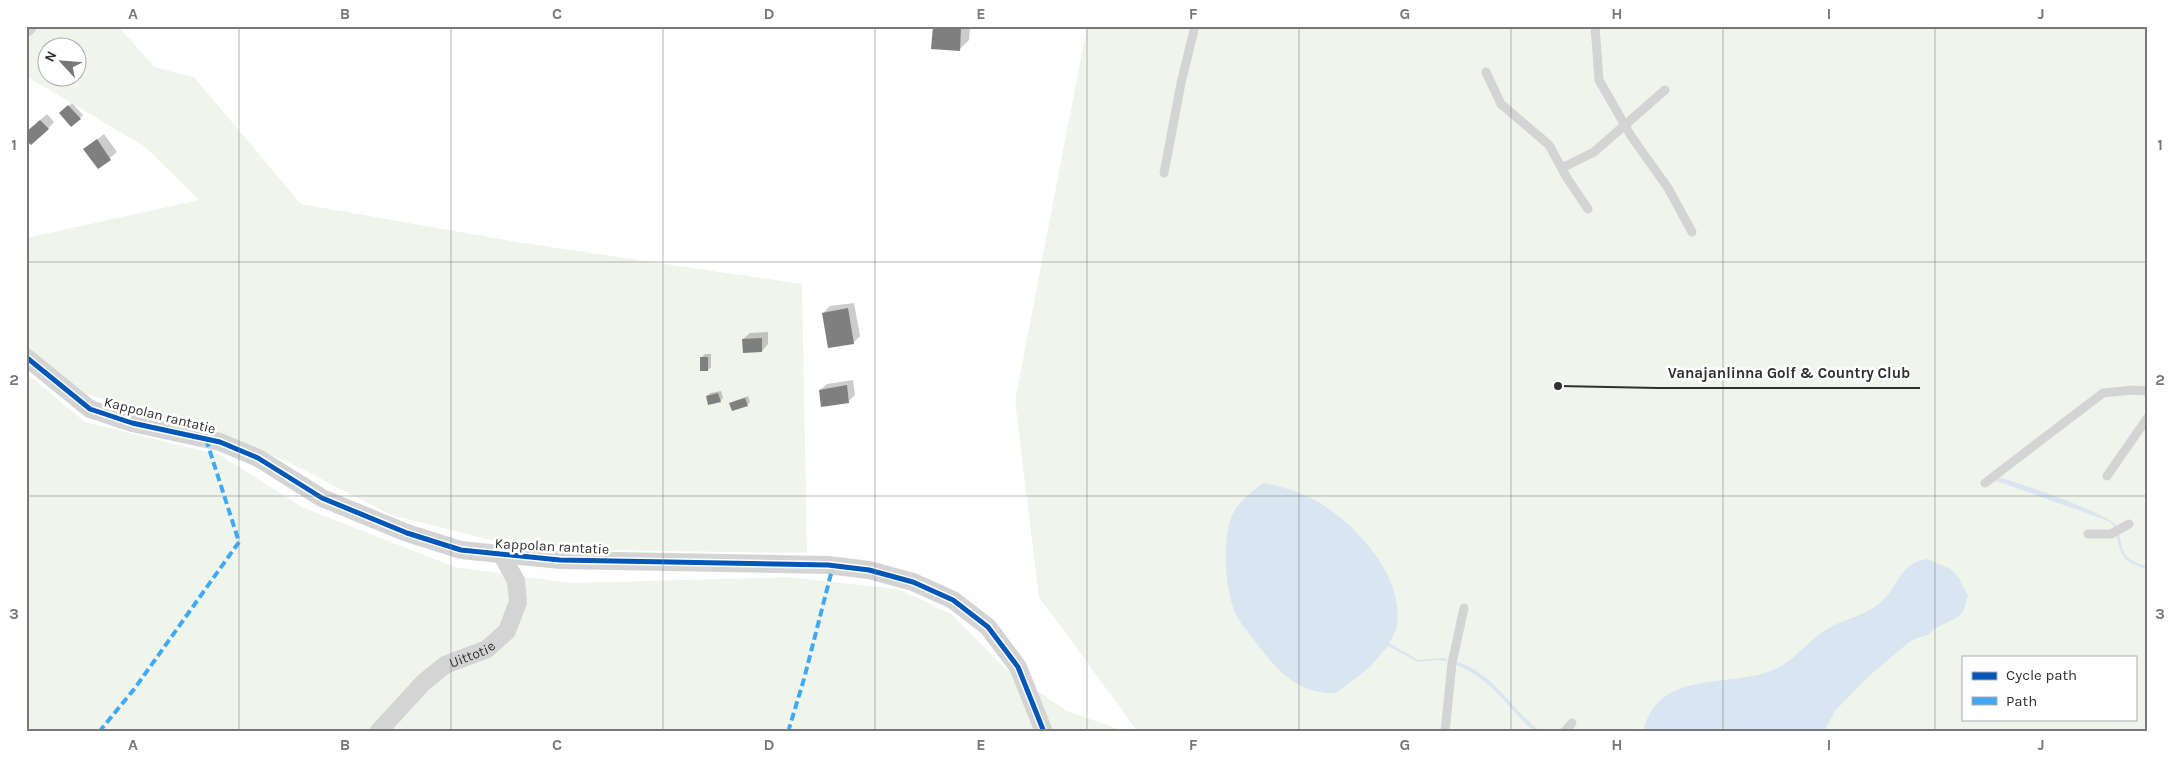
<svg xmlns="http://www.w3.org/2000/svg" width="2174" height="758" viewBox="0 0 2174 758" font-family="Karla,sans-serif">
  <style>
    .green { fill: #f0f5ec; fill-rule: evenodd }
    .water { fill: #d9e5f1 }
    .shadow { fill: #0003 }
    .building { fill: #7f7f7f }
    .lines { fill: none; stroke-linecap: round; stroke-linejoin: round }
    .service { stroke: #d4d4d4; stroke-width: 9 }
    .minor { stroke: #d4d4d4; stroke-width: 18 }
    .quiet { stroke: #3fa9f5; stroke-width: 4; stroke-dasharray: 8 4; stroke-linecap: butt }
    .cycleway-casing { stroke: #fff; stroke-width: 8 }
    .cycleway { stroke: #0057b8; stroke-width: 5 }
    .grid { fill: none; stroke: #787878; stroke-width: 1; stroke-opacity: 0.55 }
    .labels { text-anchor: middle; stroke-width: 5; stroke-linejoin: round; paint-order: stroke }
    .street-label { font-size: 14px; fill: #2f2f2f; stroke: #fff }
    .leader { fill: none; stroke: #2f2f2f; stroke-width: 2 }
    .callout-dot { fill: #2f2f2f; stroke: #fff; stroke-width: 2 }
    .callout-label { font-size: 15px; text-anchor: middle; font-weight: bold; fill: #2f2f2f; stroke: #fff; stroke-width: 5; stroke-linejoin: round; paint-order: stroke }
    .neatline { fill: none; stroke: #787878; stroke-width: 2 }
    .grid-label { font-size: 16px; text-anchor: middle; font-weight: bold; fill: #787878 }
  </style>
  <rect width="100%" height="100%" fill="#fff"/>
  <path class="green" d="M37,26h81l36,41 40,10 107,127 216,38 285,42 5,269 -208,-3 -96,-7 -112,-28 -103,-53 -69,-29 -79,-21 -55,-19 -59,-44v-111l173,-38 -54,-53 -119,-71v-35zM48,48h30v30h-30z
    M1087,26h1061v706h-1010l-99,-135 -24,-196zM1963,657h172v62h-172z
    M26,373l59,49 135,33 82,52 153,60 115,16 217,-6 111,12 53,25 57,57 59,40 60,21h-1101z"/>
  <path class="water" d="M1997,477c18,4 116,38 121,50l-3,1 -4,-6 -117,-42z
    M1263,483c17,3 34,8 50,16 41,22 92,77 84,127 -1,5 -5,12 -8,17l29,17 26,-2 3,1v2l-11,-1 -18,2 -30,-16 -19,22 -33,25c-41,1 -62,-26 -85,-57 -5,-7 -12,-14 -15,-22 -11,-22 -13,-66 -7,-90 4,-18 20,-30 34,-41z
    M2119,532c4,24 5,27 29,35v3c-24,-9 -27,-11 -32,-36z
    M1927,559l24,10 8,9 9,18 -4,14 -6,7 -24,12 -6,6 -11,3 -9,5 -40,34 -33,34 -11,21h-181c15,-64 84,-43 130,-62 20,-8 34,-28 51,-39 18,-12 42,-15 58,-30 17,-15 17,-38 45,-42z
    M1457,662c39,12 53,48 85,70h-7l-7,-6c-23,-23 -40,-49 -72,-61z"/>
  <path class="shadow" d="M934,26h36l-1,14 -10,10z
    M72,103l11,12 -11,11 -11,-12z
    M47,114l7,8 -6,7h-18z
    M104,134l13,18 -19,16 -13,-19z
    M854,303l6,33 -7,7 -30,-30 7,-7z
    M768,332v12l-6,7 -19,-12 7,-6z
    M705,354h6v13l-3,3 -6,-13z
    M853,380l2,15 -6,6 -29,-11 7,-6z
    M721,391l2,7 -3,3 -13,-5 3,-3z
    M748,396l2,6 -3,3 -16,-1 3,-3z"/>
  <path class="building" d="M933,26h28l-1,25 -29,-2z
    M68,105l13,14 -10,8 -12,-14z
    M40,120l9,9 -18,16 -5,-5v-8z
    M97,139l14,21 -13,9 -15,-20z
    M848,308l6,36 -26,4 -6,-35z
    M762,338v14l-19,1 -1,-14z
    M700,357h8v14h-8z
    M847,385l2,18 -28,4 -2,-17z
    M718,393l3,9 -13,3 -2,-9z
    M745,398l3,8 -16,5 -3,-8z"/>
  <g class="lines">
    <path class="service" d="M1595,26l4,54 32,56 37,52 24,44
      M1486,72l15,32 48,41 18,33 21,31
      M1562,168l32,-16 71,-62
      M1164,173l17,-90 14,-57
      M2107,476l41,-59
      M1985,483l118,-90 30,-3 15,1
      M2088,534h23l18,-10
      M1445,732l7,-69 12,-55
      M1564,732l8,-9"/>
    <g class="minor">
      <path d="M26,28l2,-2"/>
      <path d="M26,357l64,52 42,14 88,19 38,16 64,40 85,35 54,17 99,10 268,5 41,5 44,12 40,18 35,27 30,40 26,65"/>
      <path id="s1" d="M378,732l45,-49 22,-18 42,-16 20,-18 11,-29 -2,-21 -14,-26"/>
    </g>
    <path class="quiet" d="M99,732l36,-44 104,-146 -33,-103
      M788,732l16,-53 29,-113"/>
    <g class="cycleway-casing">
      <path id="cycleway" d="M26,357l64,52 42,14 88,19 38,16 64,40 85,35 54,17 99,10 268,5 41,5 44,12 40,18 35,27 30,40 26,65"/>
    </g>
    <use href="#cycleway" class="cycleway"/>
  </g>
  <path class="grid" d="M239,26v706M451,26v706M663,26v706M875,26v706M1087,26v706M1299,26v706M1511,26v706M1723,26v706M1935,26v706M26,262h2122M26,496h2122"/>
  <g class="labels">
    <g class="street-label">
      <text transform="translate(160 415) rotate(14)" y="5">Kappolan rantatie</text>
      <text transform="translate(552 546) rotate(3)" y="5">Kappolan rantatie</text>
      <text dy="5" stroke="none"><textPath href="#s1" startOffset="124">Uittotie</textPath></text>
    </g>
  </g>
  <path class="leader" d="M1558 386L1658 388H1920"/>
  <circle class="callout-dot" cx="1558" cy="386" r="5"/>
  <g class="callout-label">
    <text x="1789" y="378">Vanajanlinna Golf &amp; Country Club</text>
  </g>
  <rect width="2174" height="758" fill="none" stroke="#ffffff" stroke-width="55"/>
  <rect x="1962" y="656" width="175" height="65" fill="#ffffff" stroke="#acacac"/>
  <rect x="1972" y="672" width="25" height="8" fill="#0057b8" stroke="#acacac"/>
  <text x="2006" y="680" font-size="15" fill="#2f2f2f">Cycle path</text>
  <rect x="1972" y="697" width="25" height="8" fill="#3fa9f5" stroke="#acacac"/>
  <text x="2006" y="706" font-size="15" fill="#2f2f2f">Path</text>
  <g transform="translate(62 62) rotate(296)"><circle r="24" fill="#ffffff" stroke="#acacac"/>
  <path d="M0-4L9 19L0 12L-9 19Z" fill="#787878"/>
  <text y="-8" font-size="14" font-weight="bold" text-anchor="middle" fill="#2f2f2f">N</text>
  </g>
  <rect x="28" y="28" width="2118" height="702" class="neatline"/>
  <g class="grid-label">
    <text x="133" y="19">A</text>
    <text x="345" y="19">B</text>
    <text x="557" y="19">C</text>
    <text x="769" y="19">D</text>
    <text x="981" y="19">E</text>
    <text x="1193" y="19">F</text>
    <text x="1405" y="19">G</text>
    <text x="1617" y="19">H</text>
    <text x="1829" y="19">I</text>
    <text x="2041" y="19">J</text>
    <text x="14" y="150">1</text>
    <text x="2160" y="150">1</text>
    <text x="14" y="385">2</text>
    <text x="2160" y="385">2</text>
    <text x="14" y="619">3</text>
    <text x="2160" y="619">3</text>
    <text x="133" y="750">A</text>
    <text x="345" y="750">B</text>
    <text x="557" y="750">C</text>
    <text x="769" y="750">D</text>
    <text x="981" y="750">E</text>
    <text x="1193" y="750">F</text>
    <text x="1405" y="750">G</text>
    <text x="1617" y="750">H</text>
    <text x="1829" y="750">I</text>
    <text x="2041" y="750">J</text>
  </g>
</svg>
